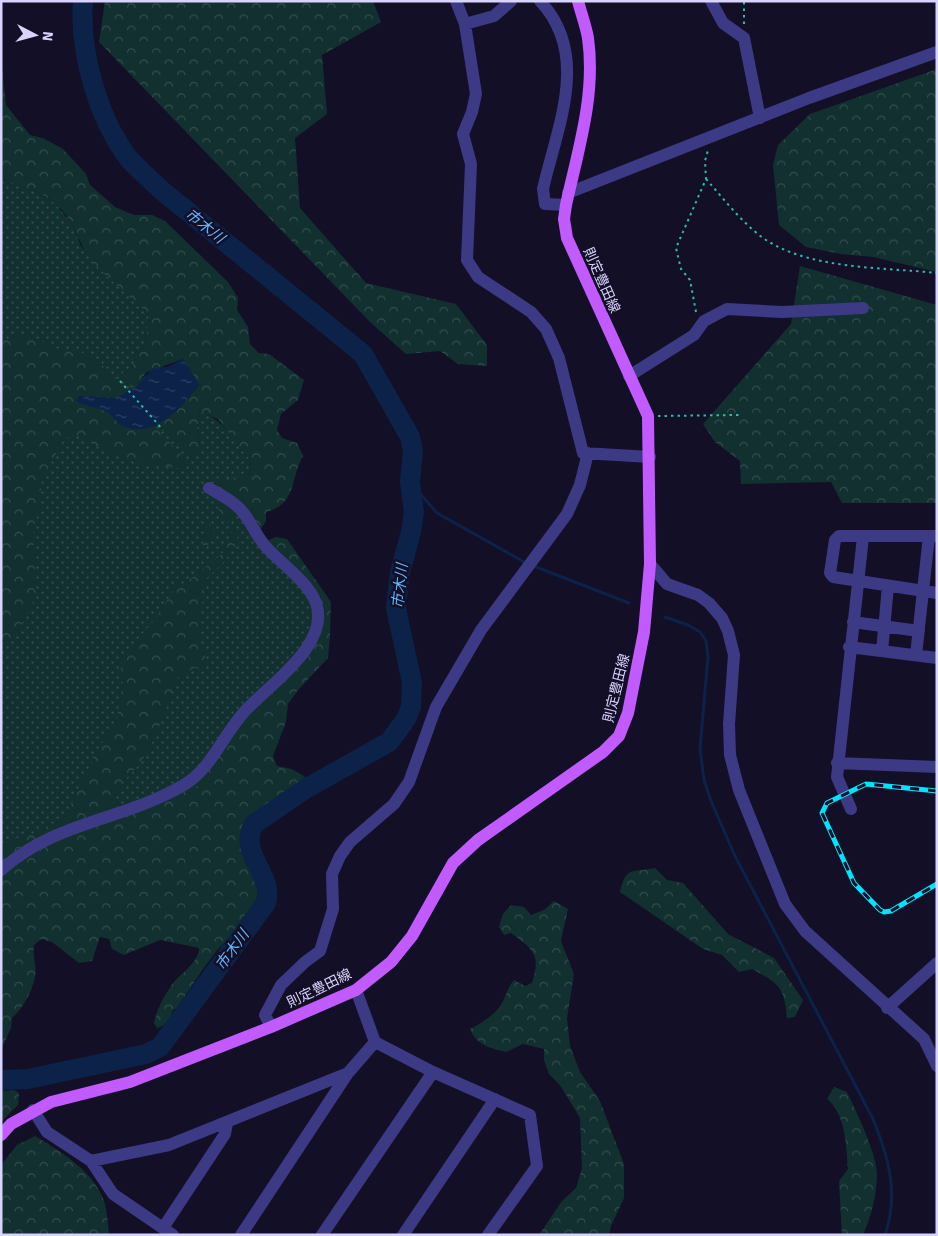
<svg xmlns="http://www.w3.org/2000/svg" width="938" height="1236" viewBox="0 0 938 1236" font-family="Signika,'Noto Sans JP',sans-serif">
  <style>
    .grass { fill: url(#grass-dots) }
    .forest { fill: url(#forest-crowns) }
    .water { fill: url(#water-ripples) }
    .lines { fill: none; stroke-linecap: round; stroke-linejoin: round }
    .stream { stroke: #0c2248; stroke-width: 3 }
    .river { stroke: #0c2248; stroke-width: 20 }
    .path { stroke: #2fb8b0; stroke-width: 2; stroke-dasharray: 2.5 4; stroke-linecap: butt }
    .minor { stroke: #3d3a85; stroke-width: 12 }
    .major { stroke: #c25bff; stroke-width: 12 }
    .rail-casing { stroke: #00e5ff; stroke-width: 5 }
    .rail { stroke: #130f26; stroke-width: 3; stroke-dasharray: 9; stroke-linecap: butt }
    .labels { text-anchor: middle; stroke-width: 5; stroke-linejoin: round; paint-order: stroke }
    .street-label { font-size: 14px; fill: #d9d4ff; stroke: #130f26 }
    .water-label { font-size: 15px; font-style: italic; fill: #62b6ff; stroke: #130f26 }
  </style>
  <defs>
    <pattern id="grass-dots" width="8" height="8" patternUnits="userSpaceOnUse" patternTransform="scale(1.25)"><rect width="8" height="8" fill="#12302f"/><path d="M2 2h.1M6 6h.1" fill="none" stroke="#344d4e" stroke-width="1.8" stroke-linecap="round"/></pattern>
    <pattern id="forest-crowns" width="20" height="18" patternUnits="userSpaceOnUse" patternTransform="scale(1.25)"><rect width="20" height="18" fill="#12302f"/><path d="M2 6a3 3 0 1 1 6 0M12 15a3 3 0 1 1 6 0" fill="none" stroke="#344d4e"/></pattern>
    <pattern id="water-ripples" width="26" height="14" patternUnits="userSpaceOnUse" patternTransform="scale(1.25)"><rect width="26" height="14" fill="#0c2248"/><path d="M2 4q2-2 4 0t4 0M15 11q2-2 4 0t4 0" fill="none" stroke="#2f4163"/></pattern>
  </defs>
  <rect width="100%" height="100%" fill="#130f26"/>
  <path class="grass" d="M1,178l34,13 20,12 17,21 9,22 68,69 -3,27 -17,29 -6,2 18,6 15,-11 11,-1 5,48 -8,5 36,26 -3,-17 3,-17c23,6 37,31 51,49l-3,15 11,56 44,48 17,48 -113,145 -10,16 -196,86z"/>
  <path class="forest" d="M105,1h268l8,21 -59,33 5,59 -32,24 5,70 66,75 90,21 31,41v21l-29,-2 -18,-13 -34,3 -35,-31 -272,-281z
    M1,58l5,47 24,30 13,3 20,11 23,25 4,11 25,22 19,8h18l13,6 63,61 10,16 -1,12 11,17 2,17 9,9 10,1 35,26 -6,20 -17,14 -4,16 5,8 15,5 6,13c-13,23 -6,48 -37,56v9l-7,11 -45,-44 1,-9 33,-3 3,-15 -33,-42 -18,-7 -3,17 3,17 -7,9 -13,-9 -20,-22 20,-17 19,-22 -16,-26 -36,13 -15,17 -8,-8 -2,-8 7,-2 17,-29 3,-27c-18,-18 -39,-34 -56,-53 -16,-18 -19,-46 -40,-60 -15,-12 -34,-16 -52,-24z
    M937,69v203l-64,-15 -32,-3 -35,-7 -27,-22 -6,-60 5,-20 32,-31z
    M800,266l137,39v198h-95l-11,-21 -90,2 -1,-23 -25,-19 -12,-18 88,-100z
    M20,335l10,1 28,13 26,4 26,18 16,21 -10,6 -28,-3 -10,8c10,2 22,5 31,10 18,12 19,23 46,13l33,37 -2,6 -49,-6 -32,-12 -27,-15 -9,1 -8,6 -20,41 -1,25 -7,19 3,68 -15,30 -10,14 -6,1 -4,4v-304z
    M214,494l27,22 -9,2 -6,6 -5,-8z
    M209,523l6,13 -7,9h-5l1,-14z
    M233,529l5,4c-1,21 -21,34 -34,48l-5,63 5,7 3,15 -13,2 -16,9c-11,28 -19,56 -35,82 -6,10 -16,17 -22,27 -5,7 -5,16 -12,24l-108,57v-22l4,-4 25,-6 36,-18 17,-40 7,-6 3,-14 24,-37 2,-17 5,-16 -4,-12 2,-14 9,-14 25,-29 20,-32 11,-4 36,-29z
    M276,537l11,2 44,63 -1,33 -2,23 -30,32 -10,14 -2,18 -13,34 4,10 15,3 15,9 -2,6c-26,18 -75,38 -53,77 6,11 15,22 14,35l-9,2 -27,40 -12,11 -17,23 -24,36 -4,2c-3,8 -6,16 -16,18l-3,-5c3,-14 9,-25 17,-37 8,-12 28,-23 28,-38l-39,-8 -36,15 -12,-6 -3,-10 -9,-2 -8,24 -13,2 -27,-21 -11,-3 -7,6c-1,8 0,11 1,19 4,17 -11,44 -23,54l-1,10 -10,22v-175l31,-24 155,-63 10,1 34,-55 72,-75 18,-44 -48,-66 -4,-9z
    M655,868l12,12 16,3 45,51 46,24 29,42 -8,17 -8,1c-3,-32 -8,-34 -35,-49l-13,3 -17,-17 -19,-6 -83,-57c6,-27 13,-19 35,-24z
    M554,901l14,8 -7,32 13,33 -7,44 3,28 10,26 20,29 24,63v34l-13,28 -2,9h-70l23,-34 14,-13 6,-20 -2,-50 -20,-33 -11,-11 -5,-14v-11l-21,-5 -17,8c-16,-4 -30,-7 -36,-23 12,-6 27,-15 33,-28 4,-8 5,-14 11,-21l11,6 7,-3c9,-28 2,-33 -21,-50l-7,2 -5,-8 4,-13 8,-9 13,2 7,8 13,-5z
    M1,1086h2l1,5 10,-1 5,3 -1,12 -17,17z
    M834,1087l13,5c9,19 30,62 30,83 0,19 -6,42 -14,60h-21l-3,-54 9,-12c-2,-23 -2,-55 -21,-70z
    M35,1136c25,15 55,33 67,60 5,11 6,27 7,39h-108v-70l16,-20z"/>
  <path class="water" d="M183,359l16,25c-16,23 -45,56 -76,42 -6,-2 -9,-9 -14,-13 -9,-6 -24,-6 -33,-12l3,-5 37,2 20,-11 16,-18 15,-2z"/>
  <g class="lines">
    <path class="stream" d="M410,482l27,31 89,50
      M531,565l98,38
      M665,617l23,8 12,7 6,9 2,16 -8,92 4,31 7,21 24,55 138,263c16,39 26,75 12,116"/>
    <path class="river" d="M1,1080l27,-1 118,-25 14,-7 106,-144c9,-28 -29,-49 -12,-79l53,-36 82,-46 17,-23 5,-12 1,-24 -16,-75 4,-36 11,-40 3,-20 -4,-30 3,-31 -3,-14 -47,-83 -203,-165c-10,-10 -22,-20 -31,-30 -31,-41 -50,-107 -46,-158"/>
    <path class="path" d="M744,24v-23
      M706,179c17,19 33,40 53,56 45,35 123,32 178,38
      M696,312l-6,-32 -9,-11 -5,-21 30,-69 -1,-18 3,-11
      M120,381l43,49
      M658,416l81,-1"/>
    <path class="minor" d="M456,1l9,23 11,70 -4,18 -9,22 8,30 -4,96 11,17 53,35 15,17 13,29 24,95 67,4
      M540,1c51,54 17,126 3,188l2,15 21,1
      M711,1l12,22 21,15 16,80
      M465,24l29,-8 17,-15
      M568,193l241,-95 128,-46
      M629,376l65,-41 10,-14 23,-12 55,3 81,-4
      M937,536h-98l-4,4 -5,33 3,4 104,16
      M650,564l17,20 31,11 11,8 13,15 6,13 6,24 -5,69 1,31 9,35 46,114 20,27 119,108 13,27
      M853,622l66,9
      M849,647l88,11
      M882,651l6,-65
      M916,655l13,-119
      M837,763l100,4
      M851,809l-14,-32 26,-240
      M1,870c55,-49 120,-49 181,-84 29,-16 41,-51 63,-75 24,-26 86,-67 71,-108 -8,-21 -33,-38 -48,-54 -10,-10 -15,-23 -23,-34 -9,-13 -23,-19 -36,-27
      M356,990l19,52 58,30 97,43 7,51 -49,69
      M887,1008l50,-45
      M271,1027l-6,-12 16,-30 24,-23 15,-11 13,-42 -1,-35 8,-18 10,-14 44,-38 15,-22 27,-75 45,-77 86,-116 13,-29 8,-32
      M33,1110l14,22 44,29 22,33 60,41
      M91,1161l78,-16 179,-72
      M163,1228l62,-94 2,-11
      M241,1235l107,-162 27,-31
      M322,1235l111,-163
      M403,1235l92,-136"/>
    <path class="major" d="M1,1135l10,-11 40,-22 79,-20 141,-55 85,-37 35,-28 21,-26 41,-73 25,-23 125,-88 16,-16 9,-23 16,-81 6,-68 -2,-148 -81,-178 -3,-19 2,-14c12,-55 30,-110 22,-167 -2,-12 -7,-25 -10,-37"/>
    <g class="rail-casing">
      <path id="rail" d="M937,791l-71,-7 -39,19 -5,10 32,70 26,27 4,2 7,-1 46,-27"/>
    </g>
    <use href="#rail" class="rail"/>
  </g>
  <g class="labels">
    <g class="street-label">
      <text transform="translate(602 280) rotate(66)" y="5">則定豊田線</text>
      <text transform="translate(616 688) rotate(-76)" y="5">則定豊田線</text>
      <text transform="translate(319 988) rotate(-26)" y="5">則定豊田線</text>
    </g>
    <g class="water-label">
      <text transform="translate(205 226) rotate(39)" y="5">市木川</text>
      <text transform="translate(400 586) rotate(-84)" y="5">市木川</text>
      <text transform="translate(232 950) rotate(-54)" y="5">市木川</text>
    </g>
  </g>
  <rect width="938" height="1236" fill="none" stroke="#d9d4ff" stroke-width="5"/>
  <g transform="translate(35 35) rotate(96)" stroke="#130f26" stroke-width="4" paint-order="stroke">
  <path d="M0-4L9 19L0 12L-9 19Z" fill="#d9d4ff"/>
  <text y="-8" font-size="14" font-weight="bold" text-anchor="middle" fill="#d9d4ff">N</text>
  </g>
</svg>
